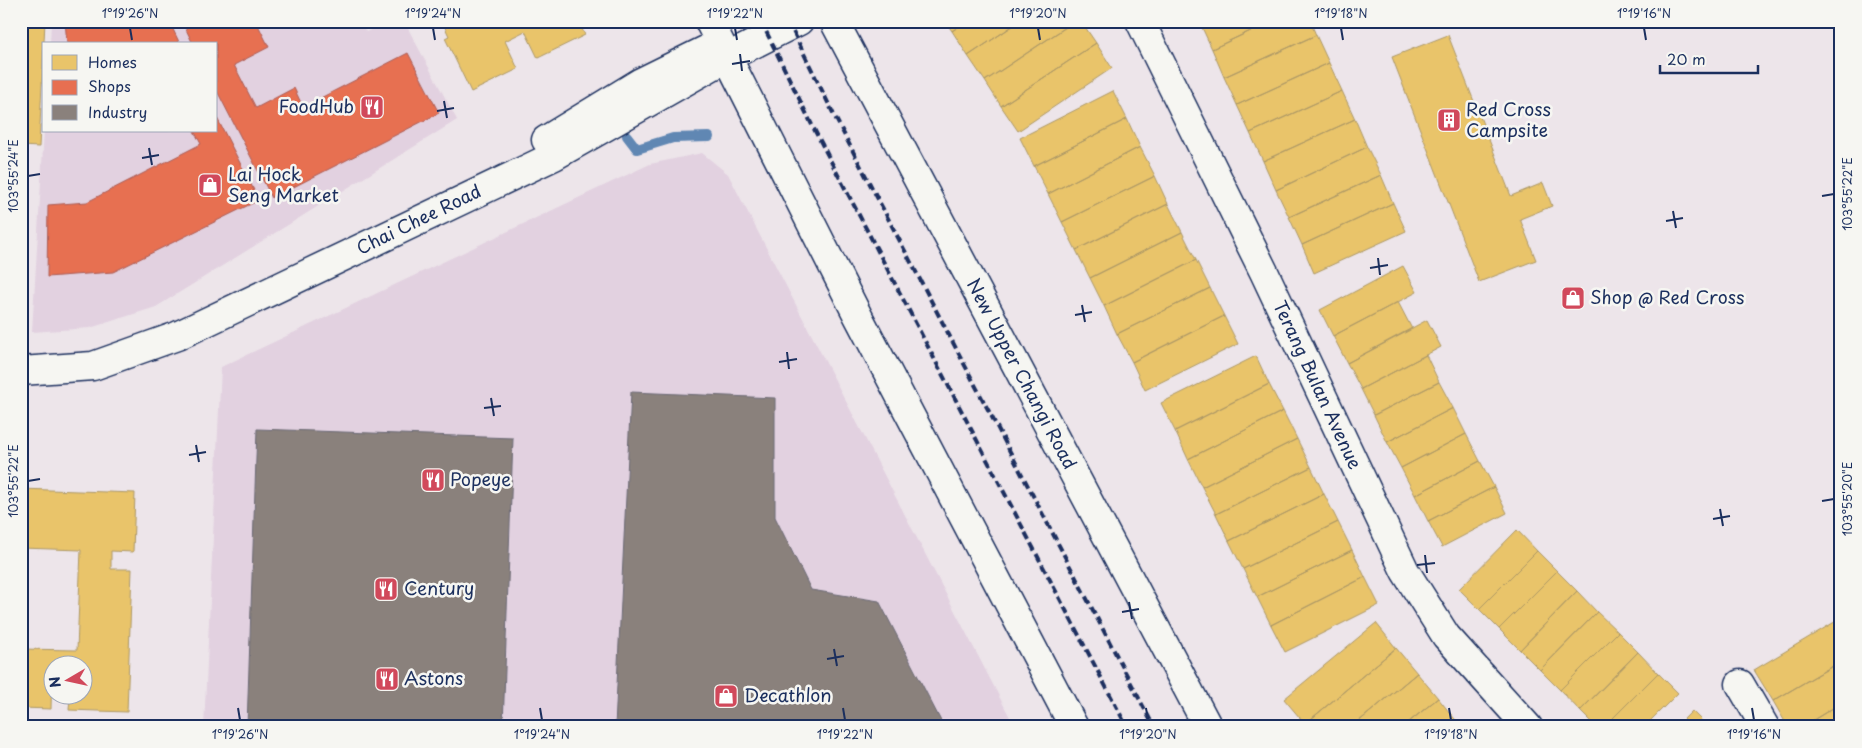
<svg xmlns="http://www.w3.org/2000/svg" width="1862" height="748" viewBox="0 0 1862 748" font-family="'Playpen Sans',sans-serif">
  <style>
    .built { fill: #e2d1e0 }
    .homes { fill: #e9c46a; stroke: #ab9766 }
    .shops { fill: #e76f51; stroke: #aa5c55 }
    .industry { fill: #8a817c; stroke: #696873 }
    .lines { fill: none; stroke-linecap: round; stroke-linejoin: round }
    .stream { stroke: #6087b3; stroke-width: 10 }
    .minor-casing { stroke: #1b2f5e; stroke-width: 31 }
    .major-casing { stroke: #1b2f5e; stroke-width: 31 }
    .minor { stroke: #f6f6f2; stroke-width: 28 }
    .major { stroke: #f6f6f2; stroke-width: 28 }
    .rail { stroke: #1b2f5e; stroke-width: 4; stroke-dasharray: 8 4; stroke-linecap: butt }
    .ticks { fill: none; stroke: #1b2f5e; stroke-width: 2 }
    .labels { text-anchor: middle; stroke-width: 5; stroke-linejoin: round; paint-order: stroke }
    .poi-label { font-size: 18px; fill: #1b2f5e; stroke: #f6f6f2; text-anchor: start }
    .street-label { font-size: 18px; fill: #1b2f5e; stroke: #f6f6f2 }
    .neatline { fill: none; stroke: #1b2f5e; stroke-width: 2 }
    .ticks-label { font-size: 12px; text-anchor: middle; fill: #1b2f5e }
  </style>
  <rect width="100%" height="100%" fill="#ede5ea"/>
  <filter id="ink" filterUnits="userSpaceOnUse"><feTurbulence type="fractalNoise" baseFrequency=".02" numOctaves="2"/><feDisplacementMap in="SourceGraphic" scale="10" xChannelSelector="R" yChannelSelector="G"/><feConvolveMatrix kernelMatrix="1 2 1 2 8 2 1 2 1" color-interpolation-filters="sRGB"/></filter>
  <g filter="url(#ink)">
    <path class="built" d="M51,21h309l6,11 22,-11h16l53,99 -301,187 -66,21 -58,4 12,-201h172v-87h-166z
      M702,153l26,21 287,553h-811l17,-360 429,-203z"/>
    <path class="homes" d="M21,21h24l-6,126 -18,-1z
      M442,21h136l7,14 -47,23 -13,-27 -20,10 13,28 -47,23 -26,-54 4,-2z
      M945,21h22l-15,10z
      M967,21h53l-52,35 -16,-25z
      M1020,21h55l-90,60 -17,-25z
      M1075,21h6l15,22 -95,63 -16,-25z
      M1199,21h73l-60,28z
      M1272,21h38l6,14 -92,42 -12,-28z
      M1316,35l13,28 -92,42 -13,-28z
      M1448,35l63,161 32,-13 9,23 -32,13 16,41 -57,22 -87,-225z
      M1096,43l16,25 -94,63 -17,-25z
      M1329,63l13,28 -92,42 -13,-28z
      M1113,91l14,28 -93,47 -14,-28z
      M1342,91l13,28 -92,42 -13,-28z
      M1127,119l13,28 -92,47 -14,-28z
      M1355,119l12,28 -91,43 -13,-29z
      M1140,147l15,29 -93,46 -14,-28z
      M1367,147l14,28 -92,42 -13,-27z
      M1381,175l12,28 -91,42 -13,-28z
      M1155,176l13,28 -92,46 -14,-28z
      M1393,203l13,28 -92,42 -12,-28z
      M1168,204l14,28 -92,46 -14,-28z
      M1182,232l14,28 -92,46 -14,-28z
      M1196,260l14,28 -93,46 -13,-28z
      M1403,266l14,26 -84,44 -13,-26z
      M1210,288l14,28 -92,46 -15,-28z
      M1398,302l14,27 -65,34 -14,-27z
      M1224,316l14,28 -93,46 -13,-28z
      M1427,320l14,27 -80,42 -14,-26z
      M1426,355l13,27 -65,33 -13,-26z
      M1256,356l13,28 -94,47 -14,-28z
      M1439,382l14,26 -66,34 -13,-27z
      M1269,384l14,27 -95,48 -13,-28z
      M1453,408l13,26 -65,34 -14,-26z
      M1283,411l14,28 -95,48 -14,-28z
      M1466,434l14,27 -65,34 -14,-27z
      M1297,439l14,28 -95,47 -14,-27z
      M1480,461l14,26 -66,34 -13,-26z
      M1311,467l13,27 -95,47 -13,-27z
      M1494,487l13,26 -65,34 -14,-26z
      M21,489l114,4 -2,59 -22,-1v18h21l-5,143 -58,-2 1,-14h12v-30h-30l-1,43 -30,-1v-59l56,1 4,-100 -60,-2z
      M1324,494l14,28 -95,47 -14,-28z
      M1338,522l14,28 -95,47 -14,-28z
      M1517,530l20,21 -58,58 -20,-20z
      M1352,550l13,27 -94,48 -14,-28z
      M1537,551l20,20 -58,58 -20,-20z
      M1557,571l20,20 -57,59 -21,-21z
      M1365,577l14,28 -94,47 -14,-27z
      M1577,591l20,21 -57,58 -20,-20z
      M1597,612l21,20 -58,58 -20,-20z
      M1838,620l3,4v37l-68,40 -19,-31z
      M1376,623l20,25 -91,76 -21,-25z
      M1618,632l20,20 -58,59 -20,-21z
      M1396,648l21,25 -65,54h-45l-2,-3z
      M1638,652l20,21 -54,54h-8l-16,-16z
      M1841,661v42l-39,24h-14l-15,-26z
      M1417,673l21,25 -35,29h-51z
      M1658,673l20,20 -34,34h-40z
      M1438,698l20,25 -4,4h-51z
      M1841,703v24h-39z
      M1692,711l16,16h-32z"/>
    <path class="shops" d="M65,21h104l11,23h-113z
      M182,21h74l13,26 -35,18 22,43 38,-20 9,19 105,-54 31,60 -167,85 -56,-109v-45h-23z
      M216,116l43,84 -146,72 -66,5 1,-72 39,-3 114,-58 -7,-13h22z"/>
    <path class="industry" d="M631,392l144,6v119l36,73 68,11 65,126h-329z
      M257,429l256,9 -10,289h-256z"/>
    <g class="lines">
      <path class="stream" d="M627,136l10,13 36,-11 36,-1"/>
      <g class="minor-casing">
        <path id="minor" d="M1140,21l124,251 141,299 41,65 82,91
          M546,140l95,-58 77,-38
          M21,371l72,-5 84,-30 377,-180 172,-98 73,-37
          M1740,684l25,43"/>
      </g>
      <g class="major-casing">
        <path id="major" d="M709,21l149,295 216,411
          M834,21l374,706"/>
      </g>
      <use href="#minor" class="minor"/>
      <use href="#major" class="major"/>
      <path class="rail" d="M761,21l53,108 313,598
        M788,21l47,96 319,610"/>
    </g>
  </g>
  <path class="ticks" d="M130,28l2,12M433,28l2,12M735,28l2,12M1038,28l2,12M1341,28l2,12M1644,28l2,12M740,54l2,17M732,64l18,-3M444,101l3,17M437,111l17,-3M149,148l3,17M142,158l17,-3M28,176l12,-2M1822,196l12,-2M1673,211l3,17M1666,221l17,-3M1378,258l2,17M1370,268l18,-3M1082,305l3,17M1075,315l17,-3M787,352l2,17M779,362l18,-3M491,398l3,18M484,408l17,-2M196,445l3,17M189,455l17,-3M28,481l12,-2M1822,501l12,-2M1720,509l3,17M1713,519l17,-3M1425,555l2,18M1417,565l18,-2M1129,602l3,17M1122,612l17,-3M834,649l3,17M827,659l17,-3M238,708l2,12M540,708l2,12M843,708l2,12M1146,708l2,12M1449,708l2,12M1752,708l2,12"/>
  <defs>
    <g id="restaurant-square" transform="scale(1.25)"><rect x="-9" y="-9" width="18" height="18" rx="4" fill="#d1495b" stroke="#f6f6f2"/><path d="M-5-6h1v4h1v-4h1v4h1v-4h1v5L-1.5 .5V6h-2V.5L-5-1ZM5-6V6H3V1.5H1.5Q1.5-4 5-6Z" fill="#fff"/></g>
    <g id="building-square" transform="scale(1.25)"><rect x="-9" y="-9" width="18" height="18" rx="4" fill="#d1495b" stroke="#f6f6f2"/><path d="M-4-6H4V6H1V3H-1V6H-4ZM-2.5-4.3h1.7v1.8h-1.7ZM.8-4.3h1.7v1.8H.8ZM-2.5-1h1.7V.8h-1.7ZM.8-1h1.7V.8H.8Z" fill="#fff"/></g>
    <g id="shop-square" transform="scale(1.25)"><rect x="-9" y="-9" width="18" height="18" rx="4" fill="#d1495b" stroke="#f6f6f2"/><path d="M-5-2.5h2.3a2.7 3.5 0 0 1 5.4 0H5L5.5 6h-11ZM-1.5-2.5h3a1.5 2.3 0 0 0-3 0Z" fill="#fff"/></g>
  </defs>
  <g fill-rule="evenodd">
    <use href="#restaurant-square" x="372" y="107"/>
    <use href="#building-square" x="1449" y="120"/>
    <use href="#shop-square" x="210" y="185"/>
    <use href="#shop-square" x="1573" y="298"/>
    <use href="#restaurant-square" x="433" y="480"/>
    <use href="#restaurant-square" x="386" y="589"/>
    <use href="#restaurant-square" x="387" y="679"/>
    <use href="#shop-square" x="726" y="696"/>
  </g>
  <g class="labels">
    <g class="poi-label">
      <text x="354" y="113" text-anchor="end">FoodHub</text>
      <text x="1466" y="116">Red Cross<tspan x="1466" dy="21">Campsite</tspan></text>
      <text x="228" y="181">Lai Hock<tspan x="228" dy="21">Seng Market</tspan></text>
      <text x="1590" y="304">Shop @ Red Cross</text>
      <text x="450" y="486">Popeye</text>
      <text x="404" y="595">Century</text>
      <text x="404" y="685">Astons</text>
      <text x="744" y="702">Decathlon</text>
    </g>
    <g class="street-label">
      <text transform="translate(419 220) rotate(-26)" y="6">Chai Chee Road</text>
      <text transform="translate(1021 374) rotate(62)" y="6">New Upper Changi Road</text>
      <text transform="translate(1317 385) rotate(65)" y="6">Terang Bulan Avenue</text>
    </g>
  </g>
  <rect width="1862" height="748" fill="none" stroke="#f6f6f2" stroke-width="55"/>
  <rect x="42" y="42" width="175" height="90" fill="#f6f6f2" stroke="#9ea6b7"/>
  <rect x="52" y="55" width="25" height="15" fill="#e9c46a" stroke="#9ea6b7"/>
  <text x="88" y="68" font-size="15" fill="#1b2f5e">Homes</text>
  <rect x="52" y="80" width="25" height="15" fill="#e76f51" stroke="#9ea6b7"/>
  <text x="88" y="92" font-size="15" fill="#1b2f5e">Shops</text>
  <rect x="52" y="105" width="25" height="15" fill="#8a817c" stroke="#9ea6b7"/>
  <text x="88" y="118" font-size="15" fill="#1b2f5e">Industry</text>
  <g transform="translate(68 680) rotate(261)"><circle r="24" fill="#f6f6f2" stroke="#9ea6b7"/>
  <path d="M0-4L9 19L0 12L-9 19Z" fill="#d1495b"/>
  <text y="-8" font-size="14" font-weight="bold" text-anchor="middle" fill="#1b2f5e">N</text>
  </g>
  <path d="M1660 65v8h98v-8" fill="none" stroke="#1b2f5e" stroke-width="2.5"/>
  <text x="1667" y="65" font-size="15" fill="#1b2f5e" stroke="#f6f6f2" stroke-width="4" paint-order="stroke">20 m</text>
  <rect x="28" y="28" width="1806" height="692" class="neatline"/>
  <g class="ticks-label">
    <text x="130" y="18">1°19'26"N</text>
    <text x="433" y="18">1°19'24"N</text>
    <text x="735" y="18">1°19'22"N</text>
    <text x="1038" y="18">1°19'20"N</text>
    <text x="1341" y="18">1°19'18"N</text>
    <text x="1644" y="18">1°19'16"N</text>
    <text transform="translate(14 176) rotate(-90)" y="4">103°55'24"E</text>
    <text transform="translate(1848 194) rotate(-90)" y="4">103°55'22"E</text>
    <text transform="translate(14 481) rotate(-90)" y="4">103°55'22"E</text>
    <text transform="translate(1848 499) rotate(-90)" y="4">103°55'20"E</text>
    <text x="240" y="739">1°19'26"N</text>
    <text x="542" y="739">1°19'24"N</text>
    <text x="845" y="739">1°19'22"N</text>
    <text x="1148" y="739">1°19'20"N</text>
    <text x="1451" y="739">1°19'18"N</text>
    <text x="1754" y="739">1°19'16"N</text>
  </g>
</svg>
